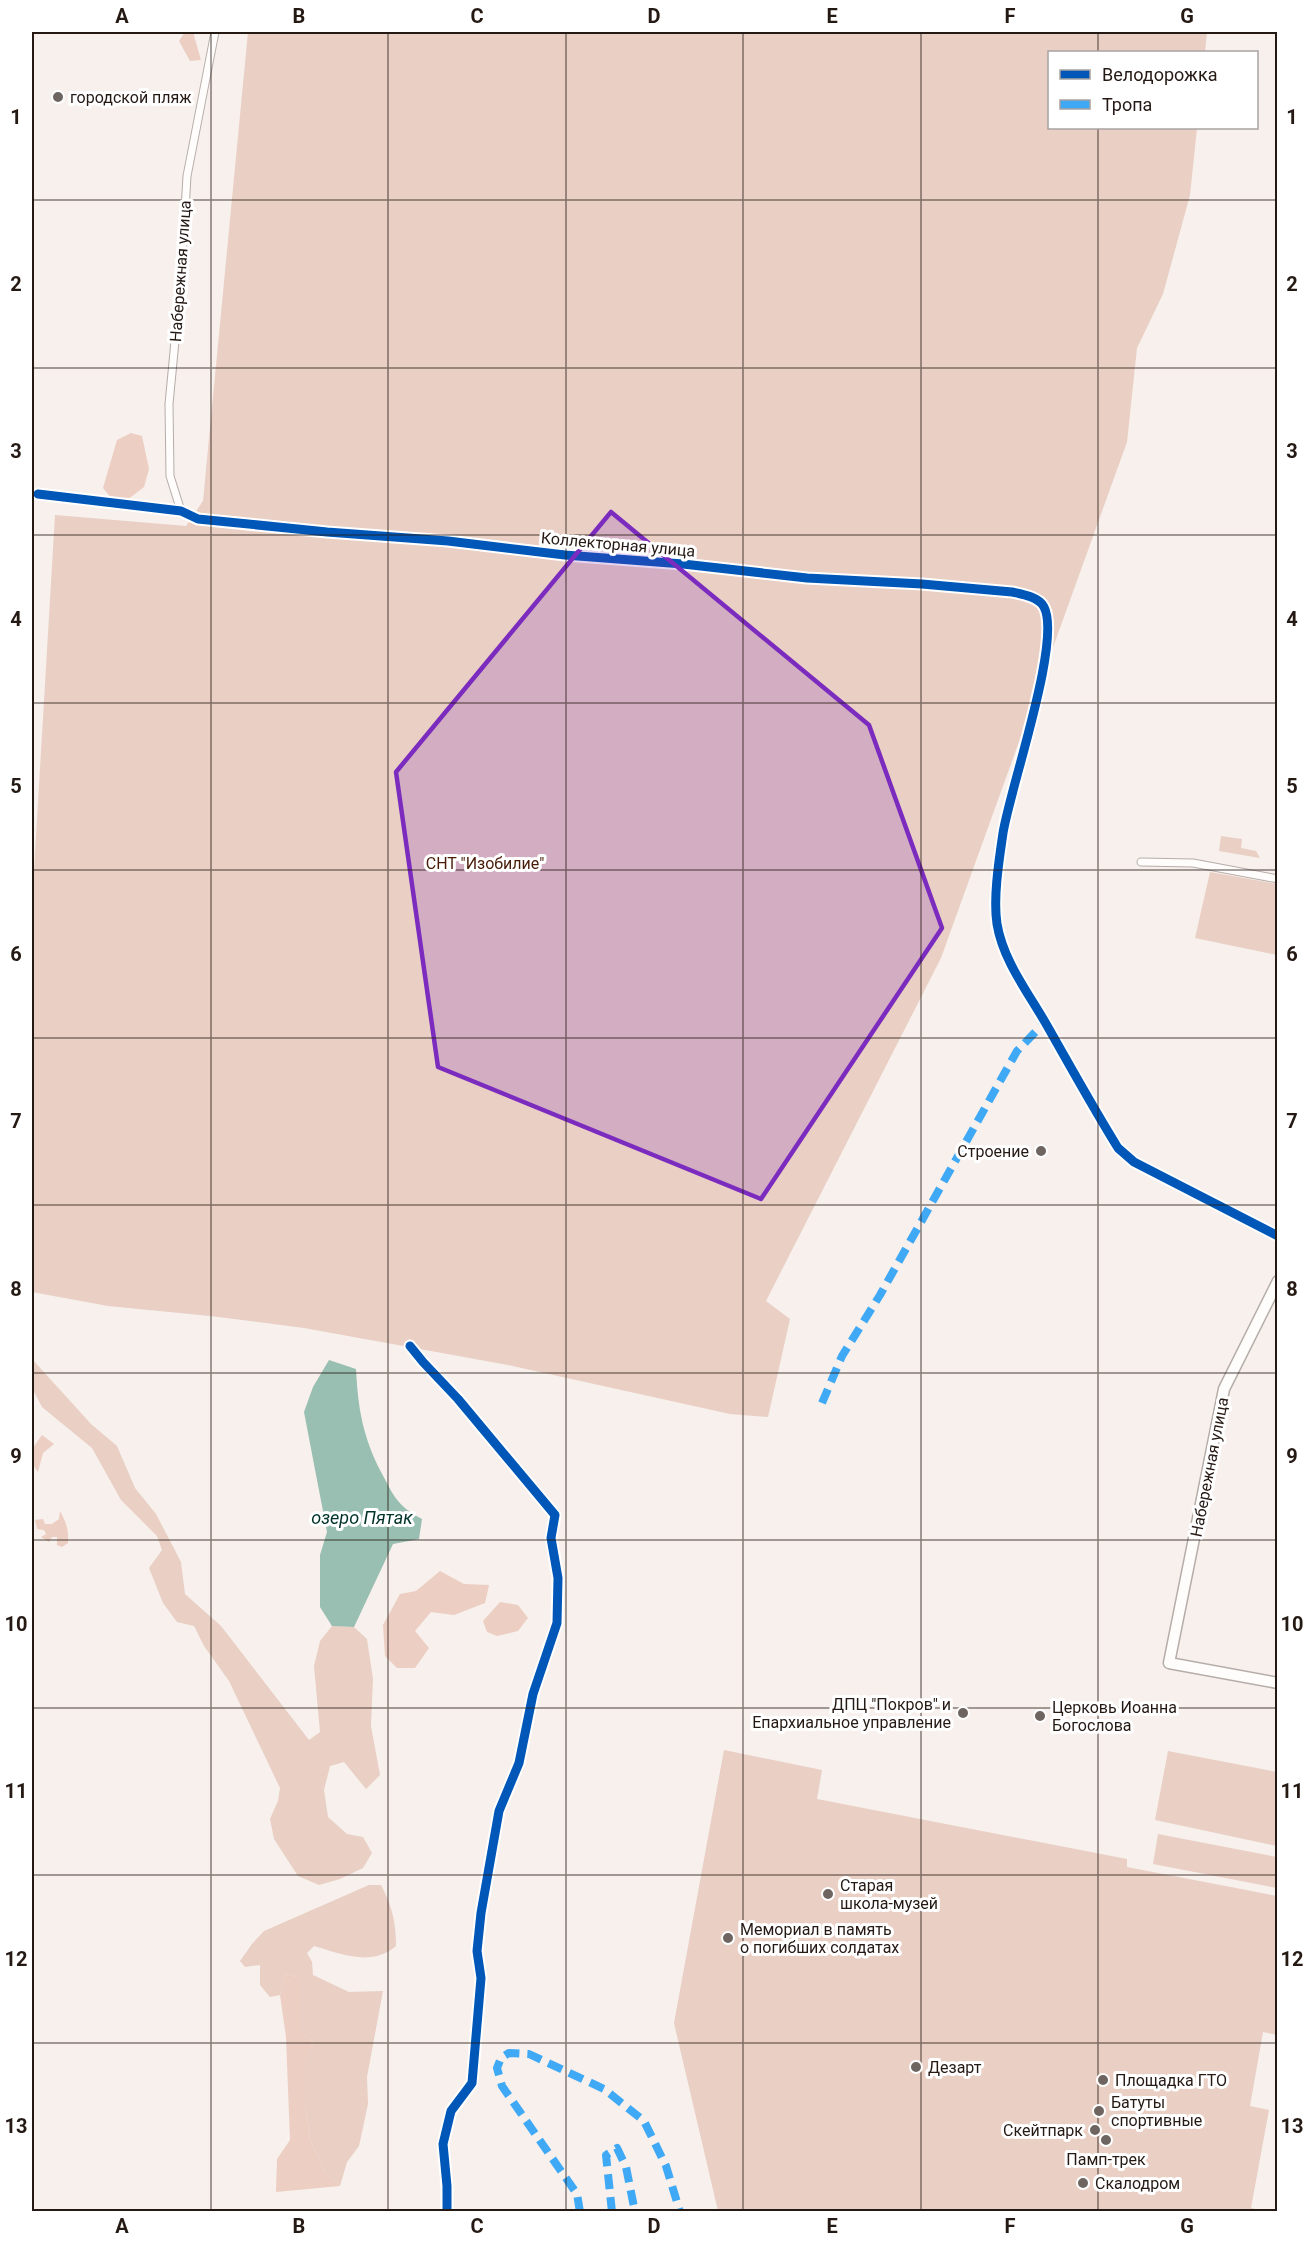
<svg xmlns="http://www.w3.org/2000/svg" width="1309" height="2243" viewBox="0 0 1309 2243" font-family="Roboto,sans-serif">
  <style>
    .green { fill: #e9cfc4 }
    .forest { fill: #eccec2 }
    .water { fill: #99beb2 }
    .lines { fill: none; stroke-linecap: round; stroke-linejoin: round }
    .street-casing { stroke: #b6ada8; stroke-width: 9 }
    .secondary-casing { stroke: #b6ada8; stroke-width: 13 }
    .street { stroke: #fefdfc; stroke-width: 7 }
    .secondary { stroke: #fefdfc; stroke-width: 10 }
    .quiet { stroke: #3fa9f5; stroke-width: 8; stroke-dasharray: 15 8; stroke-linecap: butt }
    .cycleway-casing { stroke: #fff; stroke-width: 13 }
    .cycleway { stroke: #0057b8; stroke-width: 9 }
    .marked { fill: #7b2cbf; fill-opacity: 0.2; stroke: #7b2cbf; stroke-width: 4.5; stroke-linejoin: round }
    .grid { fill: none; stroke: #251914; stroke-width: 1.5; stroke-opacity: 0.55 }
    .poi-dot { fill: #6e6460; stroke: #fff; stroke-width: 2 }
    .labels { text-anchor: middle; stroke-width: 6; stroke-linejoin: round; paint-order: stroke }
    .poi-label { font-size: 16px; fill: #251914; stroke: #fff; text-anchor: start }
    .street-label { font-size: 16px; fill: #251914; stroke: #fff }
    .park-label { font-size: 16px; fill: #471b06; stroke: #fff }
    .water-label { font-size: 18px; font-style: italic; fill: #003229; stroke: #fff }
    .neatline { fill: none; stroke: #251914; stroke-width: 2 }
    .grid-label { font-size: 20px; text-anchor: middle; font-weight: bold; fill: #251914 }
  </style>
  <rect width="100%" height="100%" fill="#f7f0ec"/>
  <path class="green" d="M248,32h959l-2,20h-155v76h147l-7,67 -27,99 -26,54 -10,94 -186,516 -175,343 24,18 -22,98 -38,-3 -222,-49 -204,-37 -94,-12 -102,-10 -76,-14v-388l23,-389 131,11 17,-25z
    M1221,836l21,3 -1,9 15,3 4,7 -41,-7z
    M1210,872l67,12v71l-82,-17z
    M32,1359l59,65 26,22 18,42 21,26 25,48 4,32 36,32 88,114 11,-8 -6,-66 6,-25 12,-15 22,1 13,12 6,40 -2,47 9,49 -14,14 -22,-27 -14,4 -6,24 4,27 19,17 16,3 9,16 -9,15 -23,11 -21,6 -21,-9 -24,-37 -4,-20 8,-18 2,-13 -51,-107 -25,-35 -10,-20 -17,-4 -14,-19 -14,-35 13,-18 -5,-14 -36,-36 -29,-52 -50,-41 -10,-19z
    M724,1750l98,20 -5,29 310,60v8l150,29v139l-14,-3 -13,74 19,4 -18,98 13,3h-546l-44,-188z
    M1168,1751l109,21v74l-122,-26z
    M1158,1834l119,23v31l-124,-24z
    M369,1885h12c11,20 15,38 15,61 -24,21 -55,8 -82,0l-7,7 5,9 1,13 36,17 34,-1 -16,86 1,27 -9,42 -12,16 -7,24 -16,-15 -14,-32 -5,-36v-42l8,-19 -13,-11v-53l-15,-4 -5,21 -10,2 -10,-12v-20l-15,2 -5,-6 12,-17 12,-13z"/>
  <path class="forest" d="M185,32h8l8,28 -11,1 -11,-20z
    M131,433l11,3 7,33 -5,18 -17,13h-14l-10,-12 14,-48z
    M42,1435l12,9 -11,9 -5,19c-12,-16 -7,-22 4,-37z
    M60,1511c6,11 9,19 8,32l-6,4 -5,-2v-8h-5l-3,5 -8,-5 5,-3 -2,-4 -7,-1 -2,-9 8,-1 2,5h7l7,-5z
    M440,1571l24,13 25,1 -4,18 -31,12 -23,-3 -16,19 14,17 -14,20h-18l-12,-12 -2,-31 17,-31 16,-3z
    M500,1602l18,3 10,13 -10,13 -21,5 -10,-4 -4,-11z
    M285,1974l15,4v53l13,11 -8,20v41l5,36 14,32 16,15 -64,6 1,-33 13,-19 -4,-103 -6,-42z"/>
  <path class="water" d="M329,1360l27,9c2,40 7,68 25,103 13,24 15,33 41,47l-3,20 -26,5 -39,83 -22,-1 -12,-19v-52l7,-23 -23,-120 9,-25z"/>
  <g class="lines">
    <g class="street-casing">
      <path id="street" d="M38,494l143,17 17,8 129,13 121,9 117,14 118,9 124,14 115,6 90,8c10,2 27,5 32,15 18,34 -34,181 -41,226 -4,27 -10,65 -6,91 6,36 30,67 48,98 24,42 47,84 73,126l16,14 144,74
        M181,511l-11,-35 -1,-72 12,-126 6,-102 28,-144
        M1141,862l52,1 85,16
        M410,1346l13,16 35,37 97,116 -4,23 7,40 -1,45 -24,71 -14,69 -20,48 -18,102 -4,38 4,27 -9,105 -21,28 -8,33 4,42v26"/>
    </g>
    <g class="secondary-casing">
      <path id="secondary" d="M1278,1281l-54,108 -55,274 109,20"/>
    </g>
    <use href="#street" class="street"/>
    <use href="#secondary" class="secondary"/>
    <path class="quiet" d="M822,1403l20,-47 38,-61 137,-244 28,-29
      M580,2212l-3,-18 -75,-108 -5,-18 4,-10 8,-5 20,1 75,35 40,32 22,45 14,46
      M612,2212l-6,-57 11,-7 9,19 9,45"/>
    <g class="cycleway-casing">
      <path id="cycleway" d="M38,494l143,17 17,8 129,13 121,9 117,14 118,9 124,14 115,6 90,8c10,2 27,5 32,15 18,34 -34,181 -41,226 -4,27 -10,65 -6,91 6,36 30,67 48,98 24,42 47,84 73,126l16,14 144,74
        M410,1346l13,16 35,37 97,116 -4,23 7,40 -1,45 -24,71 -14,69 -20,48 -18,102 -4,38 4,27 -9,105 -21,28 -8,33 4,42v26"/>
    </g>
    <use href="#cycleway" class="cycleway"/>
  </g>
  <path class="marked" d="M611,512l258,213 73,203 -181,271 -323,-132 -42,-295z"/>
  <path class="grid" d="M211,32v2180M388,32v2180M566,32v2180M743,32v2180M921,32v2180M1098,32v20M1098,128v2084M32,200h1246M32,368h1246M32,535h1246M32,703h1246M32,870h1246M32,1038h1246M32,1205h1246M32,1373h1246M32,1540h1246M32,1708h1246M32,1875h1246M32,2043h1246"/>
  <g class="poi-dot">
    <circle cx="58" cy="97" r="6"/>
    <circle cx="1041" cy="1151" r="6"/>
    <circle cx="963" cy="1713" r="6"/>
    <circle cx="1040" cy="1716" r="6"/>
    <circle cx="828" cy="1894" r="6"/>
    <circle cx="728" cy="1938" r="6"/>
    <circle cx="916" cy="2067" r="6"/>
    <circle cx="1103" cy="2080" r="6"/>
    <circle cx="1099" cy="2111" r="6"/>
    <circle cx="1095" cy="2130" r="6"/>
    <circle cx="1106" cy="2140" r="6"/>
    <circle cx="1083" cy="2183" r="6"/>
  </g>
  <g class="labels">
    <g class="poi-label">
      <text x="70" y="103">городской пляж</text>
      <text x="1029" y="1157" text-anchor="end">Строение</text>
      <text x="951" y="1710" text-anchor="end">ДПЦ "Покров" и<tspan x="951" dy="18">Епархиальное управление</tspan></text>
      <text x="1052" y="1713">Церковь Иоанна<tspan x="1052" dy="18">Богослова</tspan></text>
      <text x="840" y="1891">Старая<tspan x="840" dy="18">школа-музей</tspan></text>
      <text x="740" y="1935">Мемориал в память<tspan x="740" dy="18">о погибших солдатах</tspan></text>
      <text x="928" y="2073">Дезарт</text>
      <text x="1115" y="2086">Площадка ГТО</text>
      <text x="1111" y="2108">Батуты<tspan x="1111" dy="18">спортивные</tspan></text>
      <text x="1083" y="2136" text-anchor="end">Скейтпарк</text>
      <text x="1106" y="2165" text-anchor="middle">Памп-трек</text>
      <text x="1095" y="2189">Скалодром</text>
    </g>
    <g class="street-label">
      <text transform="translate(180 271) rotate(-86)" y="6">Набережная улица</text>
      <text transform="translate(618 544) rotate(5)" y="6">Коллекторная улица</text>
      <text transform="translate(1209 1467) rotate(-79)" y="6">Набережная улица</text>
    </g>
    <g class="park-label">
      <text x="485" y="869">СНТ "Изобилие"</text>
    </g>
    <g class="water-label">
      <text x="362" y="1524">озеро Пятак</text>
    </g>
  </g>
  <rect width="1309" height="2243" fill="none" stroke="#ffffff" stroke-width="66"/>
  <rect x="1048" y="51" width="210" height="78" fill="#ffffff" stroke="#a8a3a1" stroke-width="1.5"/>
  <rect x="1060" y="70" width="30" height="9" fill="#0057b8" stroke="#a8a3a1" stroke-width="1.5"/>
  <text x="1102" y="81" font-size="18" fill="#251914">Велодорожка</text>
  <rect x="1060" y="100" width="30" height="9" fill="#3fa9f5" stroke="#a8a3a1" stroke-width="1.5"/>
  <text x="1102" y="111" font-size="18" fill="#251914">Тропа</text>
  <rect x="33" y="33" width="1243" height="2177" class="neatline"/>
  <g class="grid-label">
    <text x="122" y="23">A</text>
    <text x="299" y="23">B</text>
    <text x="477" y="23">C</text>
    <text x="654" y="23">D</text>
    <text x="832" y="23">E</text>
    <text x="1010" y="23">F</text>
    <text x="1187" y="23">G</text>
    <text x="16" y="124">1</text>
    <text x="1292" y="124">1</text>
    <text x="16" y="291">2</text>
    <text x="1292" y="291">2</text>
    <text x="16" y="458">3</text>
    <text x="1292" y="458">3</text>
    <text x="16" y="626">4</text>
    <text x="1292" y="626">4</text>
    <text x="16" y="793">5</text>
    <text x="1292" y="793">5</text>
    <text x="16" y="961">6</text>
    <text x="1292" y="961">6</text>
    <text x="16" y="1128">7</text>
    <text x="1292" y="1128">7</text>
    <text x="16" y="1296">8</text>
    <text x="1292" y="1296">8</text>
    <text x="16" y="1463">9</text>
    <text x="1292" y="1463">9</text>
    <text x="16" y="1631">10</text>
    <text x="1292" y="1631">10</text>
    <text x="16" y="1798">11</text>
    <text x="1292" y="1798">11</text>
    <text x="16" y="1966">12</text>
    <text x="1292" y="1966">12</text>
    <text x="16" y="2133">13</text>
    <text x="1292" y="2133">13</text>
    <text x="122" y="2233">A</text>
    <text x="299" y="2233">B</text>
    <text x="477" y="2233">C</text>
    <text x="654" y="2233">D</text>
    <text x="832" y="2233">E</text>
    <text x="1010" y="2233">F</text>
    <text x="1187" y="2233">G</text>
  </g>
</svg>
